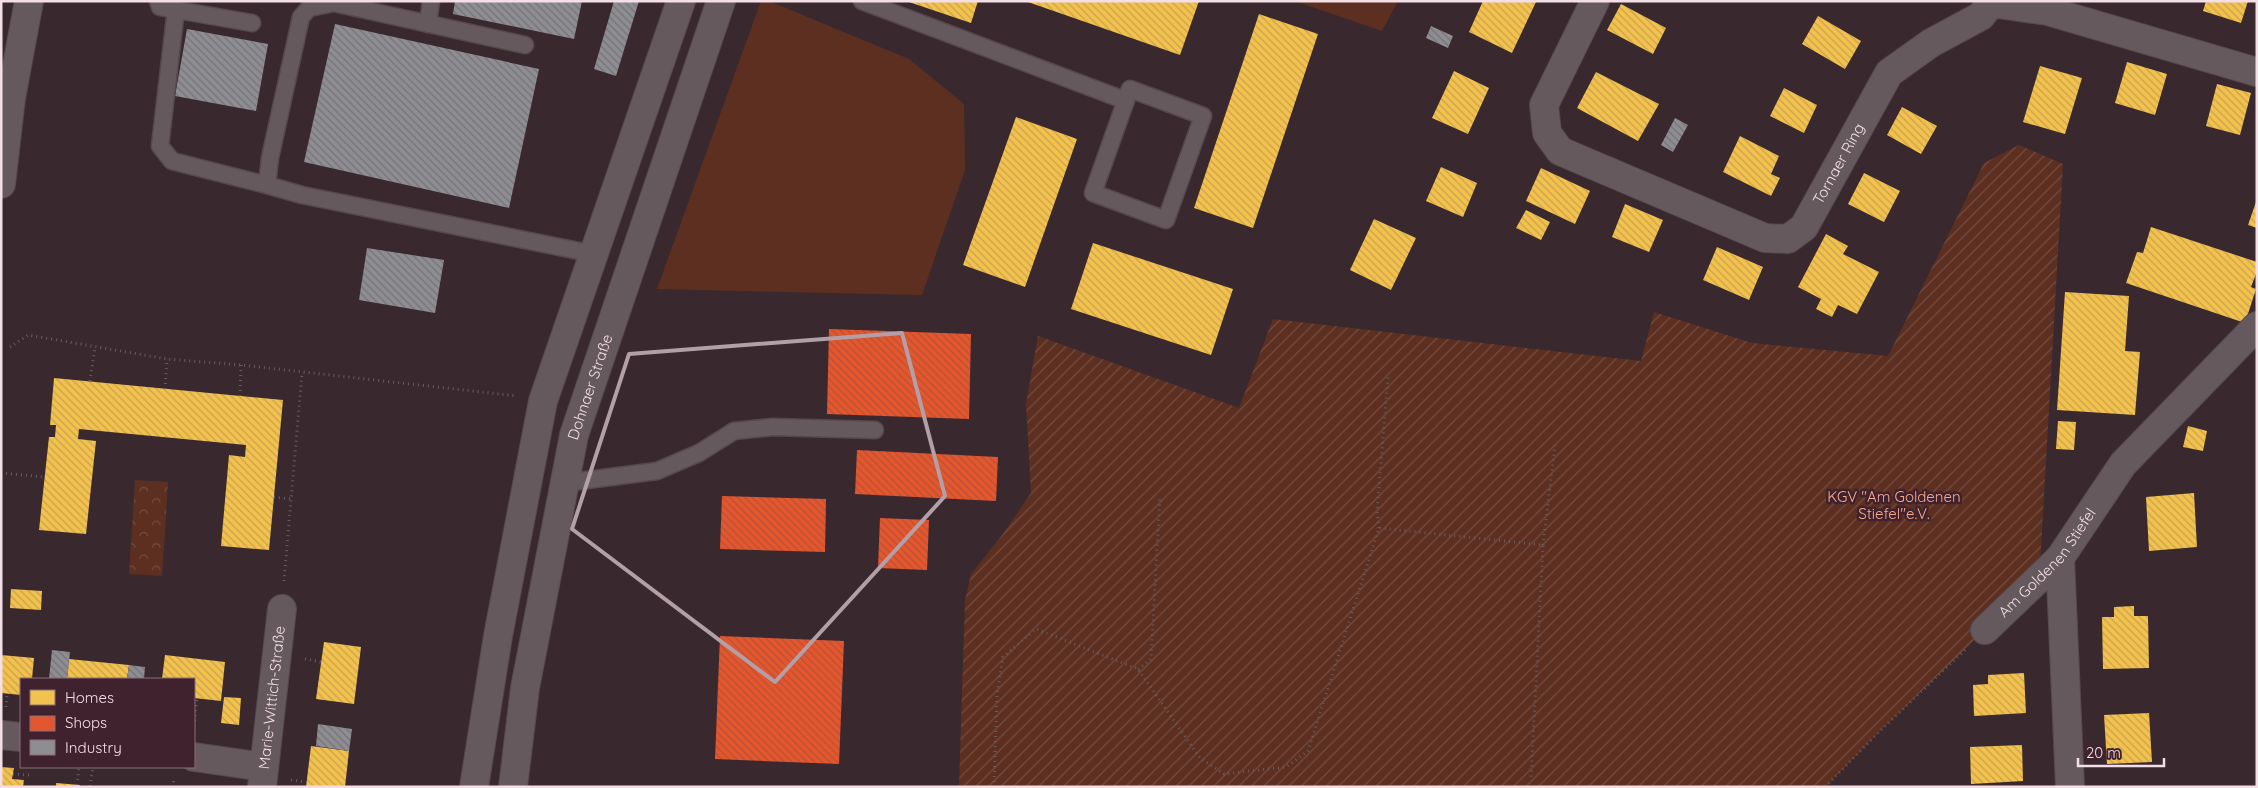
<svg xmlns="http://www.w3.org/2000/svg" width="2258" height="788" viewBox="0 0 2258 788" font-family="Quicksand,sans-serif">
  <style>
    .grass { fill: #5c2f20 }
    .park { fill: url(#park-crowns) }
    .garden { fill: url(#garden-furrows) }
    .homes { fill: url(#homes-back-hatch) }
    .shops { fill: url(#shops-back-hatch) }
    .industry { fill: url(#industry-back-hatch) }
    .lines { fill: none; stroke-linecap: round; stroke-linejoin: round }
    .lane-casing { stroke: #56484d; stroke-width: 19 }
    .street-casing { stroke: #56484d; stroke-width: 30 }
    .secondary-casing { stroke: #56484d; stroke-width: 30 }
    .path { stroke: #685c60; stroke-width: 3; stroke-dasharray: 1 4; stroke-linecap: butt }
    .lane { stroke: #66595e; stroke-width: 16 }
    .street { stroke: #66595e; stroke-width: 28 }
    .secondary { stroke: #66595e; stroke-width: 28 }
    .marked { fill: none; stroke: #b39fa7; stroke-width: 4; stroke-linejoin: round }
    .labels { text-anchor: middle; stroke-width: 5; stroke-linejoin: round; paint-order: stroke }
    .street-label { font-size: 15px; fill: #f4dfe7; stroke: #40222e }
    .park-label { font-size: 15px; fill: #f9aa8e; stroke: #40222e }
  </style>
  <defs>
    <pattern id="park-crowns" width="20" height="18" patternUnits="userSpaceOnUse" patternTransform="scale(1.25)"><rect width="20" height="18" fill="#5c2f20"/><path d="M2 6a3 3 0 1 1 6 0M12 15a3 3 0 1 1 6 0" fill="none" stroke="#744d40"/></pattern>
    <pattern id="garden-furrows" width="10" height="10" patternUnits="userSpaceOnUse" patternTransform="scale(1.25)"><rect width="10" height="10" fill="#5c2f20"/><path d="M-1 1l2-2M0 10L10 0M9 11l2-2" fill="none" stroke="#744d40"/></pattern>
    <pattern id="homes-back-hatch" width="6" height="6" patternUnits="userSpaceOnUse" patternTransform="scale(1.25)"><rect width="6" height="6" fill="#f2c14e"/><path d="M-1 5l2 2M0 0l6 6M5-1l2 2" fill="none" stroke="#c8a24c"/></pattern>
    <pattern id="shops-back-hatch" width="6" height="6" patternUnits="userSpaceOnUse" patternTransform="scale(1.25)"><rect width="6" height="6" fill="#e4572e"/><path d="M-1 5l2 2M0 0l6 6M5-1l2 2" fill="none" stroke="#b65135"/></pattern>
    <pattern id="industry-back-hatch" width="6" height="6" patternUnits="userSpaceOnUse" patternTransform="scale(1.25)"><rect width="6" height="6" fill="#8d8d92"/><path d="M-1 5l2 2M0 0l6 6M5-1l2 2" fill="none" stroke="#757377"/></pattern>
  </defs>
  <rect width="100%" height="100%" fill="#39292f"/>
  <path class="grass" d="M761,1h8l140,58 55,45 1,66 -43,125 -265,-6z
    M1295,1h103l-16,30z"/>
  <path class="park" d="M135,480l33,2 -6,94 -33,-2z"/>
  <path class="garden" d="M2019,145l44,19 -23,401 -55,65 -105,101 -55,56h-866l6,-186 6,-27 32,-40 28,-41 -5,-89 12,-68 201,72 34,-89 368,42 13,-49 98,31 136,13 96,-193z"/>
  <path class="homes" d="M906,1h72l-7,22z
    M1025,1h174l-19,54z
    M1483,1l53,1 -24,51 -43,-21z
    M2206,1h42l-7,22 -38,-12z
    M1621,4l45,24 -13,26 -46,-24z
    M1259,14l59,20 -65,194 -59,-20z
    M1818,16l43,25 -16,28 -43,-25z
    M2127,62l40,12 -12,41 -40,-12z
    M2040,66l42,12 -17,56 -42,-12z
    M1454,71l35,17 -21,46 -36,-16z
    M1596,72l63,32 -21,37 -61,-33z
    M2217,84l34,9 -11,42 -34,-9z
    M1784,88l33,17 -13,28 -34,-17z
    M1902,107l35,19 -16,28 -34,-19z
    M1016,117l61,22 -52,148 -62,-22z
    M1740,136l39,20 -8,18 9,4 -9,18 -48,-24z
    M1441,167l36,16 -14,34 -37,-16z
    M1541,168l49,23 -15,33 -49,-23z
    M1864,173l36,18 -16,31 -36,-18z
    M2256,202h1v26l-9,-3z
    M1625,204l38,16 -14,32 -37,-15z
    M1526,210l24,12 -9,18 -25,-12z
    M1374,219l42,19 -25,52 -41,-20z
    M2151,227l106,35v9l-6,16 5,2 -11,34 -119,-40 11,-31 6,1z
    M1826,234l22,12 -5,8 36,18 -22,42 -19,-9 -6,12 -16,-8 5,-10 -23,-12z
    M1093,243l140,46 -22,66 -140,-46z
    M1717,247l46,20 -14,33 -46,-20z
    M2065,292l64,4 -4,55 15,1 -5,63 -78,-5z
    M54,378l229,22 -14,150 -48,-4 8,-91 16,2 1,-12 -167,-16 -1,10 18,2 -10,93 -47,-4 10,-93h6l1,-12h-6z
    M2058,421l18,1 -2,28 -18,-1z
    M2188,426l19,5 -4,20 -20,-4z
    M2194,493l3,54 -48,4 -3,-54z
    M11,589l31,2 -1,19 -31,-2z
    M2134,606v10h14l1,52 -46,1 -1,-52h12v-10z
    M324,642l37,5 -7,57 -38,-5z
    M1,655l33,3 -2,21h-11v16l-20,-2z
    M165,655l60,7 -4,39 -27,-3v-19h-32z
    M69,659l60,6 -2,14h-60z
    M2024,673l2,40 -52,3 -1,-31 15,-1v-9z
    M224,697l17,1 -2,27 -18,-2z
    M2149,713l3,49 -45,2 -3,-49z
    M2022,745l1,36 -52,3 -1,-37z
    M311,746l38,5 -4,36h-39z
    M1,767l13,1 -2,11 12,1 -1,7h-22z
    M56,783l24,2v2h-24z"/>
  <path class="shops" d="M829,329l142,5 -2,85 -142,-5z
    M857,450l141,7 -2,44 -141,-7z
    M722,496l104,3 -1,53 -105,-3z
    M880,518l49,2 -2,50 -49,-2z
    M720,636l124,5 -5,123 -124,-5z"/>
  <path class="industry" d="M455,1h127l-8,38 -121,-25z
    M614,1h25l-23,75 -22,-7z
    M335,24l204,45 -30,139 -205,-46z
    M1431,26l22,10 -5,12 -22,-10z
    M187,29l81,15 -12,67 -81,-15z
    M1675,118l13,7 -15,27 -12,-7z
    M367,248l77,12 -9,53 -76,-13z
    M52,650l18,2 -3,27h-18z
    M129,665l16,2 -1,12h-17z
    M318,724l34,5 -3,22 -33,-5z"/>
  <g class="lines">
    <g class="lane-casing">
      <path id="lane" d="M158,1l2,6 92,16
        M862,1l262,99
        M176,9l-16,137 12,15 95,24
        M428,24l3,-23
        M525,45l-191,-42 -25,5 -8,9 -31,141 -3,27 35,10 292,59
        M1130,89l73,27 -37,104 -73,-27z
        M564,483l93,-12 42,-18 35,-22 39,-4 102,3"/>
    </g>
    <g class="street-casing">
      <g id="street">
        <path id="s1" d="M1595,1l-51,104 3,28 13,18 205,87 23,1 16,-12 85,-154 42,-30 50,-27 10,-13 57,8 209,61"/>
        <path d="M1,184l10,-86 18,-97"/>
        <path d="M2060,558l10,229"/>
        <path id="s2" d="M1985,630l75,-72 63,-94 134,-138"/>
        <path d="M1,735l20,2"/>
        <path d="M194,757l70,10"/>
        <path id="s3" d="M262,787l20,-178"/>
      </g>
    </g>
    <g class="secondary-casing">
      <g id="secondary">
        <path d="M474,787l24,-151 45,-235 138,-400"/>
        <path id="s4" d="M513,787l12,-99 49,-253 147,-434"/>
      </g>
    </g>
    <path class="path" d="M10,347l18,-12 139,24 74,6 276,31
      M90,381l5,-34
      M165,389l2,-30
      M240,396l1,-31
      M1,473l44,4
      M274,497l16,2
      M1379,528l-2,-16 11,-135
      M1543,545l12,-100
      M284,581l18,-208
      M305,659l16,3
      M1138,669l13,-10 9,-162
      M6,707l1,-13
      M194,726l3,-28
      M13,774l16,1
      M291,780l15,2
      M77,785l2,-18
      M90,786l3,-19
      M173,787l1,-10
      M994,787l3,-93 6,-37 33,-28 102,40 62,89 24,16 62,-7 22,-16 71,-223 164,17 -12,234
      M1825,787l55,-56 86,-82"/>
    <use href="#lane" class="lane"/>
    <use href="#street" class="street"/>
    <use href="#secondary" class="secondary"/>
  </g>
  <path class="marked" d="M902,333l43,163 -170,186 -203,-153 57,-175z"/>
  <g class="labels">
    <g class="street-label">
      <text dy="5" stroke="none"><textPath href="#s1" startOffset="504">Tornaer Ring</textPath></text>
      <text dy="5" stroke="none"><textPath href="#s4" startOffset="408">Dohnaer Straße</textPath></text>
      <text dy="5" stroke="none"><textPath href="#s2" startOffset="92">Am Goldenen Stiefel</textPath></text>
      <text dy="5" stroke="none"><textPath href="#s3" startOffset="90">Marie-Wittich-Straße</textPath></text>
    </g>
    <g class="park-label">
      <text x="1894" y="502">KGV "Am Goldenen<tspan x="1894" dy="17">Stiefel"e.V.</tspan></text>
    </g>
  </g>
  <rect width="2258" height="788" fill="none" stroke="#f4dfe7" stroke-width="5"/>
  <rect x="20" y="678" width="175" height="90" fill="#40222e" stroke="#886e78"/>
  <rect x="30" y="690" width="25" height="15" fill="#f2c14e" stroke="#886e78"/>
  <text x="65" y="703" font-size="15" fill="#f4dfe7">Homes</text>
  <rect x="30" y="716" width="25" height="15" fill="#e4572e" stroke="#886e78"/>
  <text x="65" y="728" font-size="15" fill="#f4dfe7">Shops</text>
  <rect x="30" y="740" width="25" height="15" fill="#8d8d92" stroke="#886e78"/>
  <text x="65" y="753" font-size="15" fill="#f4dfe7">Industry</text>
  <path d="M2078 758v8h86v-8" fill="none" stroke="#f4dfe7" stroke-width="2.5"/>
  <text x="2086" y="758" font-size="15" fill="#f4dfe7" stroke="#40222e" stroke-width="4" paint-order="stroke">20 m</text>
</svg>
